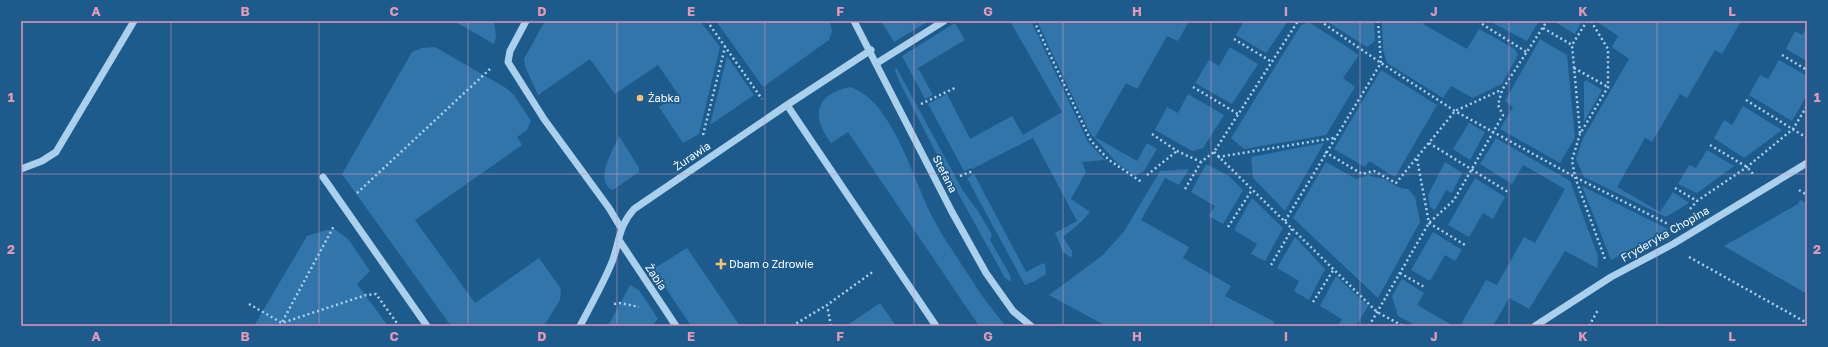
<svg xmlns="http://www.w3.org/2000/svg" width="1828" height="347" viewBox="0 0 1828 347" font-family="'Golos Text',sans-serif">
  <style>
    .green { fill: #3175aa }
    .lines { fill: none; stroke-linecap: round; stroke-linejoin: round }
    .path { stroke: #abd0ec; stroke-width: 2.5; stroke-dasharray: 2 3; stroke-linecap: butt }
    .minor { stroke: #abd0ec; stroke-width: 7 }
    .grid { fill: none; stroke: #e497b5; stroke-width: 1; stroke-opacity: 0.55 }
    .poi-dot { fill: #fbc16a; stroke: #1e5b8d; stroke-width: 1.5 }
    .labels { text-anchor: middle; stroke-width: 3.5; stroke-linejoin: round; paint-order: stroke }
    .poi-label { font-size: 11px; fill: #fff; stroke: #1e5b8d; text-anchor: start }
    .street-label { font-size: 11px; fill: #fff; stroke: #1e5b8d }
    .neatline { fill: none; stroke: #e497b5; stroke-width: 1.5 }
    .grid-label { font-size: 13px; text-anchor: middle; font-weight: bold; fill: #e497b5 }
  </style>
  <rect width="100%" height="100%" fill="#1e5b8d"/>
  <path class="green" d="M454,21h40l2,16 -2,7z
    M545,21h155l20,26 -21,87 -16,9 -24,-36 19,-13 -20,-29 -43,29 -25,-35 -52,36 -13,-29 -1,-7z
    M716,21h115l-1,1 2,9 -3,9 -66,47z
    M881,21h48l-35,21z
    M1010,21h21l57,121 17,18 -23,2 4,10 -15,27 19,13 -9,10 -18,15 9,14v5l-2,1 -7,-5 -8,-19 22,-12 -44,-83 -61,31 -1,-1 -7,3 -36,-67 19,-10 23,45 42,-23 11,19 39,-23z
    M1037,21h152l-11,20 -11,-5 -30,53 -11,-6 -31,54 42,24 10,-18 10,6 -13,22 -9,5 -17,-12 -28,-31z
    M1244,21h44l-22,32 -30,-18z
    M1326,21h48l1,20 -8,6z
    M1382,21h43l-2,3 44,25 12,-20 36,20 3,6 -16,29 -29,14 -22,-12 -8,12 -56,-35 -4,-13z
    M1489,21h50l-12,20z
    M1556,21h26l-7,13 -20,-12z
    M1596,21h145l-19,33 -7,-4 -28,48 -7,-4 -28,48 -7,-4 -28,49 43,25 13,-20 16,11 -23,14 -82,-40 -8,-18 7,-21 46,-79 -17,-12 6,-11z
    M1309,22l50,33 -16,23 12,9 -29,48 -82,14 -13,-11 70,-113z
    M955,23l10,17 -47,28 15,27 -8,4 -23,-43z
    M1807,27v34l-21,-12 9,-18 7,4z
    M1540,39l27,16 8,83 -15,25 -60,-34 13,-22 -8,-6z
    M435,47l71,41 8,7 17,26 -4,9 -10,7 5,8 -107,75 60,83 64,-45 22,31 -1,11 -16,26h-93l-109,-152 70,-122 10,-4z
    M1230,47l28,17 -26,40 -37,-21 14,-23 10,6z
    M727,56l27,39 -44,30z
    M1779,60l28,16v19l-15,26 -43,-26 11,-20 8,4z
    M896,67l67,124 15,20 14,24 -2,5 20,35 1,7 -6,-4 -62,-112 -43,-83 -5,-13z
    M1381,70l56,35 -42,72 -26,-16 -4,6 -31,-18z
    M1586,80l16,10 -18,32v-40z
    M850,87c43,13 64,96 84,133 7,14 16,26 24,39 15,23 30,47 48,67h-27l-131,-194 -17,11c-5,-7 -11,-16 -12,-26 -2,-18 15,-27 31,-30z
    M1188,94l36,21 -21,33 -11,3 -37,-21 12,-23 11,6z
    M1743,106l39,24 -38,28 -30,-20 10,-18 8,5z
    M1469,123l16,9 -15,28 -17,-11z
    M619,136l20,32v4l-26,18c-20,-8 0,-40 6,-54z
    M1496,138l74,43 28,75 -1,12 -32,-17 -36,58 -20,-11 -16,28h-33l26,-46 11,5 27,-48 11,6 30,-54 -42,-24 -11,19 -32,-20z
    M1324,143l-39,68 -32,-33 -2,-21z
    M1707,150l27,16 -37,27 -19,-9 11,-19 7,3z
    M1326,162l30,17 13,-4c5,3 10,2 15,4 9,4 14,10 24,10l7,8 5,25 -42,76 -85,-80z
    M1445,162l17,11 -10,20 -6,-3 -11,20 -5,-3 -2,-12z
    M1206,164l23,12 14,14 -20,34 -14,-8 6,-10 -24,-14z
    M1189,169l-10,16 -14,-7 -24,42 48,27 -6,11 48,28 -6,10 50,26 -3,4h-166l-57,-31 54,-40 22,-25 35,-59z
    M974,174l52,98 17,-9 2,2 1,9 -11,7 -10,4 -58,-107z
    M1475,178l30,19 -12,22 -10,-6 -14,24 -21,-12z
    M1582,186l86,43 -57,31z
    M1252,198l31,30 -18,33 -14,-7 6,-10 -23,-14z
    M1800,200l7,3v91l-83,-48 74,-42z
    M326,230h10l12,9 22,32 -13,13 31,42h-134l53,-90z
    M1433,232l29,18 -7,11 -10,-6 -15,26 -19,-11z
    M1295,237l30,32 -16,31 -15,-9 5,-10 -22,-13z
    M687,248l53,78h-49l-38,-57z
    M1336,276l32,30 -12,20h-18l4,-7 -22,-13z
    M1402,279l22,14 -7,12 37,21h-37l-19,-10 -6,-20z
    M630,285l9,5 19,29 -6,7h-44z
    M880,303l16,23h-50z"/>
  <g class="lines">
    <path class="path" d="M707,21l55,78
      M1034,21l57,120 18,19 34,23
      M1320,21l61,42 74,48 120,66 93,47
      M1591,21l17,28v38l-28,47 -8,26 3,17 30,82
      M1482,24l46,29
      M1543,28l29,17
      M1234,39l38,23
      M1782,55l25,15
      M1574,68l34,19
      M1193,87l45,27
      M1746,100l61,38
      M921,104l36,-17
      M1580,133l-8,-88 15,-24
      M1152,134l25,17 24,11
      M703,135l22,-88
      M1429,143l79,49
      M1710,145l37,22 6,7
      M1214,152l163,160 26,14
      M1325,152l37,22 12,-3 22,12 59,-72 46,-21
      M1218,157l116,-19
      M1417,159l12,64 36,22
      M1147,175l30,-24
      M960,176l13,-5
      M1675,188l22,13
      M1185,189l16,-27 13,-10 84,-131
      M1799,190l8,5
      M357,193l133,-124
      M1690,209l7,-8 50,-34 46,-38 14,-23
      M1285,221l96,-158 -3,-42
      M1228,227l24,-37
      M1689,257l118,66
      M1271,265l21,-36
      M1400,273l26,15
      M1313,302l21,-33
      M249,304l33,19 84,-28 10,-1 23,32
      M614,304l6,-1 19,4
      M280,326l54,-100
      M792,326l35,-21
      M831,326l-4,-21 47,-34
      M1369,326l60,-103 25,-23 49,-85 -5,-10 4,-15 45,-69
      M1589,326l9,-16"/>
    <path class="minor" d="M526,21l-16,30 -2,11 36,57 65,89 12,20
      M854,21l98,191 34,61 27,38 18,15
      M877,63l67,-42
      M787,105l149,221
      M21,169l21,-8 14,-9 78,-131
      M323,177l104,149
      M619,240l57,86
      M580,326c11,-21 23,-42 32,-64 8,-21 6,-35 22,-53l153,-104 84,-55
      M1535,326l76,-49 62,-33 134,-81"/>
  </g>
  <path class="grid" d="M171,21v305M319,21v305M468,21v305M617,21v305M765,21v305M914,21v305M1063,21v305M1211,21v305M1360,21v305M1509,21v305M1657,21v305M21,174h1786"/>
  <g class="poi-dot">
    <circle cx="640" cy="98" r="4"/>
    <path d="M719 258h4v4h4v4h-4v4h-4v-4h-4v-4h4z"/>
  </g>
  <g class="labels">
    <g class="poi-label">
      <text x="648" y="102">Żabka</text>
      <text x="729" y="268">Dbam o Zdrowie</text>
    </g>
    <g class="street-label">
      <text transform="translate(692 156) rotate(-34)" y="4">Żurawia</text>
      <text transform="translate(945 174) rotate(63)" y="4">Stefana</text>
      <text transform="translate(1665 234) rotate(-30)" y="4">Fryderyka Chopina</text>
      <text transform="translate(656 277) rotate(56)" y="4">Żabia</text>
    </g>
  </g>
  <rect width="1828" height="347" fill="none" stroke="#1e5b8d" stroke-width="44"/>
  <rect x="22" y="22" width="1784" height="303" class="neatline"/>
  <g class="grid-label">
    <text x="96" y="16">A</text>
    <text x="245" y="16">B</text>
    <text x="394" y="16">C</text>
    <text x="542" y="16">D</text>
    <text x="691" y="16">E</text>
    <text x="840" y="16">F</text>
    <text x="988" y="16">G</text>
    <text x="1137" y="16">H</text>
    <text x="1286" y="16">I</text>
    <text x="1434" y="16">J</text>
    <text x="1583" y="16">K</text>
    <text x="1732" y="16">L</text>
    <text x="11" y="102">1</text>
    <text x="1817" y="102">1</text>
    <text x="11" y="254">2</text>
    <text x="1817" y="254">2</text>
    <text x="96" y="341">A</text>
    <text x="245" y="341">B</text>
    <text x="394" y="341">C</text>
    <text x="542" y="341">D</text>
    <text x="691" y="341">E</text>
    <text x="840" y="341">F</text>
    <text x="988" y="341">G</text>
    <text x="1137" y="341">H</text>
    <text x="1286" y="341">I</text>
    <text x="1434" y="341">J</text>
    <text x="1583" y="341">K</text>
    <text x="1732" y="341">L</text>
  </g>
</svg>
